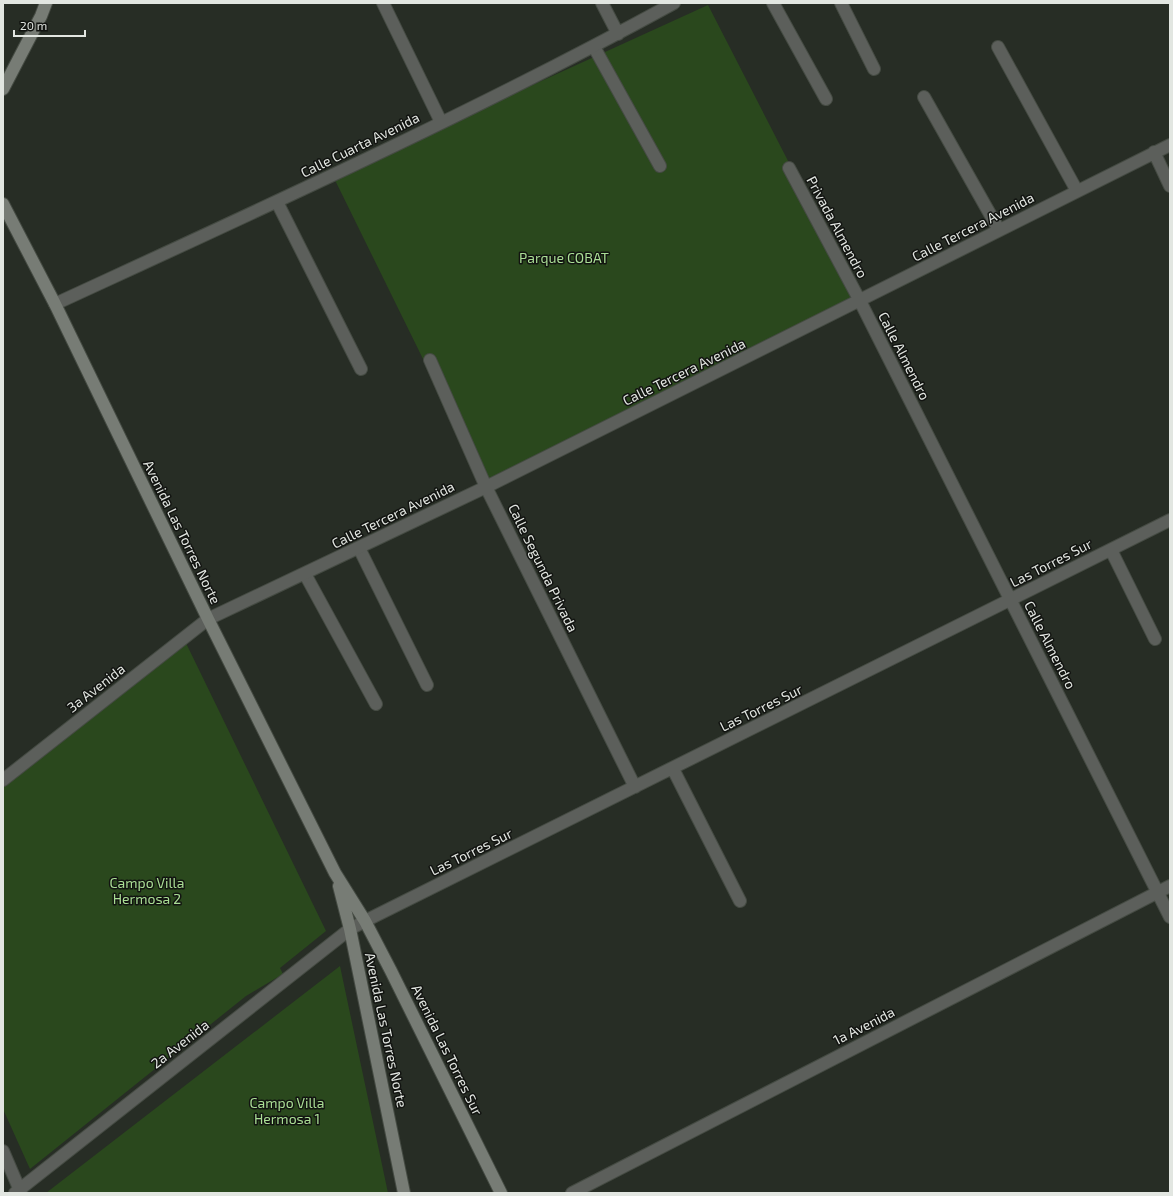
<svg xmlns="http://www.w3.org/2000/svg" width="1173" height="1196" viewBox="0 0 1173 1196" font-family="'Exo 2',sans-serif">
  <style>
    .green { fill: #2a481d }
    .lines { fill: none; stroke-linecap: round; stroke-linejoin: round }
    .lane-casing { stroke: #454b43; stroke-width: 14 }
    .street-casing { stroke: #454b43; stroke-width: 14 }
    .secondary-casing { stroke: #454b43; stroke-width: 14 }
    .lane { stroke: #5c5f5b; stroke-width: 12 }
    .street { stroke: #5c5f5b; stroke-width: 12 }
    .secondary { stroke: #777c75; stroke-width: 12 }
    .labels { text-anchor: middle; stroke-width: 3; stroke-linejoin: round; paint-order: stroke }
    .street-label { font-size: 14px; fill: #e2e6e1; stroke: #121411 }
    .park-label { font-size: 14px; fill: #aade95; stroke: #121411 }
  </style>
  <rect width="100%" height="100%" fill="#272d25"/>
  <path class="green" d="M708,5l152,296 -374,186 -153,-311z
    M184,639l142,292 -46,37 3,6 -37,22 -216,173 -27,-60v-322z
    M340,966l48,227h-342z"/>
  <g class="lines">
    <g class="lane-casing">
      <path id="lane" d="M594,47l66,119
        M359,548l68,137
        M305,574l71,130"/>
    </g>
    <g class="street-casing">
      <path id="street" d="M383,3l58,119
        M602,3l16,31
        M773,3l53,96
        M841,3l33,66
        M998,47l79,144
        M924,97l75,133
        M1154,152l16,34
        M789,168l71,133 310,616
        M277,202l84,167
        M55,304c208,-96 418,-191 619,-301
        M430,360l56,127 149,300
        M1111,550l44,89
        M673,769l67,132
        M3,780l205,-161 278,-132 684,-342
        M3,1151l18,42
        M15,1193l335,-264 15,-8 805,-401
        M572,1193l598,-307"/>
    </g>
    <g class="secondary-casing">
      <path id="secondary" d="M3,89l38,-73 5,-13
        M3,204l52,100 153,315 127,254 30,48 26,50 110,222
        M339,886l11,43 54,264"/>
    </g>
    <use href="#lane" class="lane"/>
    <use href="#street" class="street"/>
    <use href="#secondary" class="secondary"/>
  </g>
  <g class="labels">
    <g class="street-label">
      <text transform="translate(360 145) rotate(-26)" y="5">Calle Cuarta Avenida</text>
      <text transform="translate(837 227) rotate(62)" y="5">Privada Almendro</text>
      <text transform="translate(973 227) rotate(-27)" y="5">Calle Tercera Avenida</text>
      <text transform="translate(904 356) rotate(63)" y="5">Calle Almendro</text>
      <text transform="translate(684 372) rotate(-26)" y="5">Calle Tercera Avenida</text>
      <text transform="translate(393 515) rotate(-26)" y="5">Calle Tercera Avenida</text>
      <text transform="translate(182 532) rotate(64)" y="5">Avenida Las Torres Norte</text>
      <text transform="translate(1051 563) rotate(-27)" y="5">Las Torres Sur</text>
      <text transform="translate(543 568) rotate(64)" y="5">Calle Segunda Privada</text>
      <text transform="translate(1050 645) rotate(63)" y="5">Calle Almendro</text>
      <text transform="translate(96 688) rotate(-38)" y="5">3a Avenida</text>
      <text transform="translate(761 708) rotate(-26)" y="5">Las Torres Sur</text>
      <text transform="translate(471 852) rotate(-26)" y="5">Las Torres Sur</text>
      <text transform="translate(864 1026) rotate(-27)" y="5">1a Avenida</text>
      <text transform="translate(386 1030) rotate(78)" y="5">Avenida Las Torres Norte</text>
      <text transform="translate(180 1044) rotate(-38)" y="5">2a Avenida</text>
      <text transform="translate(447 1050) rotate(64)" y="5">Avenida Las Torres Sur</text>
    </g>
    <g class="park-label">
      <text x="564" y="263">Parque COBAT</text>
      <text x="147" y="888">Campo Villa<tspan x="147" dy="16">Hermosa 2</tspan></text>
      <text x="287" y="1108">Campo Villa<tspan x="287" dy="16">Hermosa 1</tspan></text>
    </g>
  </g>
  <rect width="1173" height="1196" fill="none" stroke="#e2e6e1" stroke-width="8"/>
  <path d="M14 30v6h71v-6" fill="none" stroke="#e2e6e1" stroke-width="2"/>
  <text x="20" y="30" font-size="12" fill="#e2e6e1" stroke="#121411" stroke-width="3" paint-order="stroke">20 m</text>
</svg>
